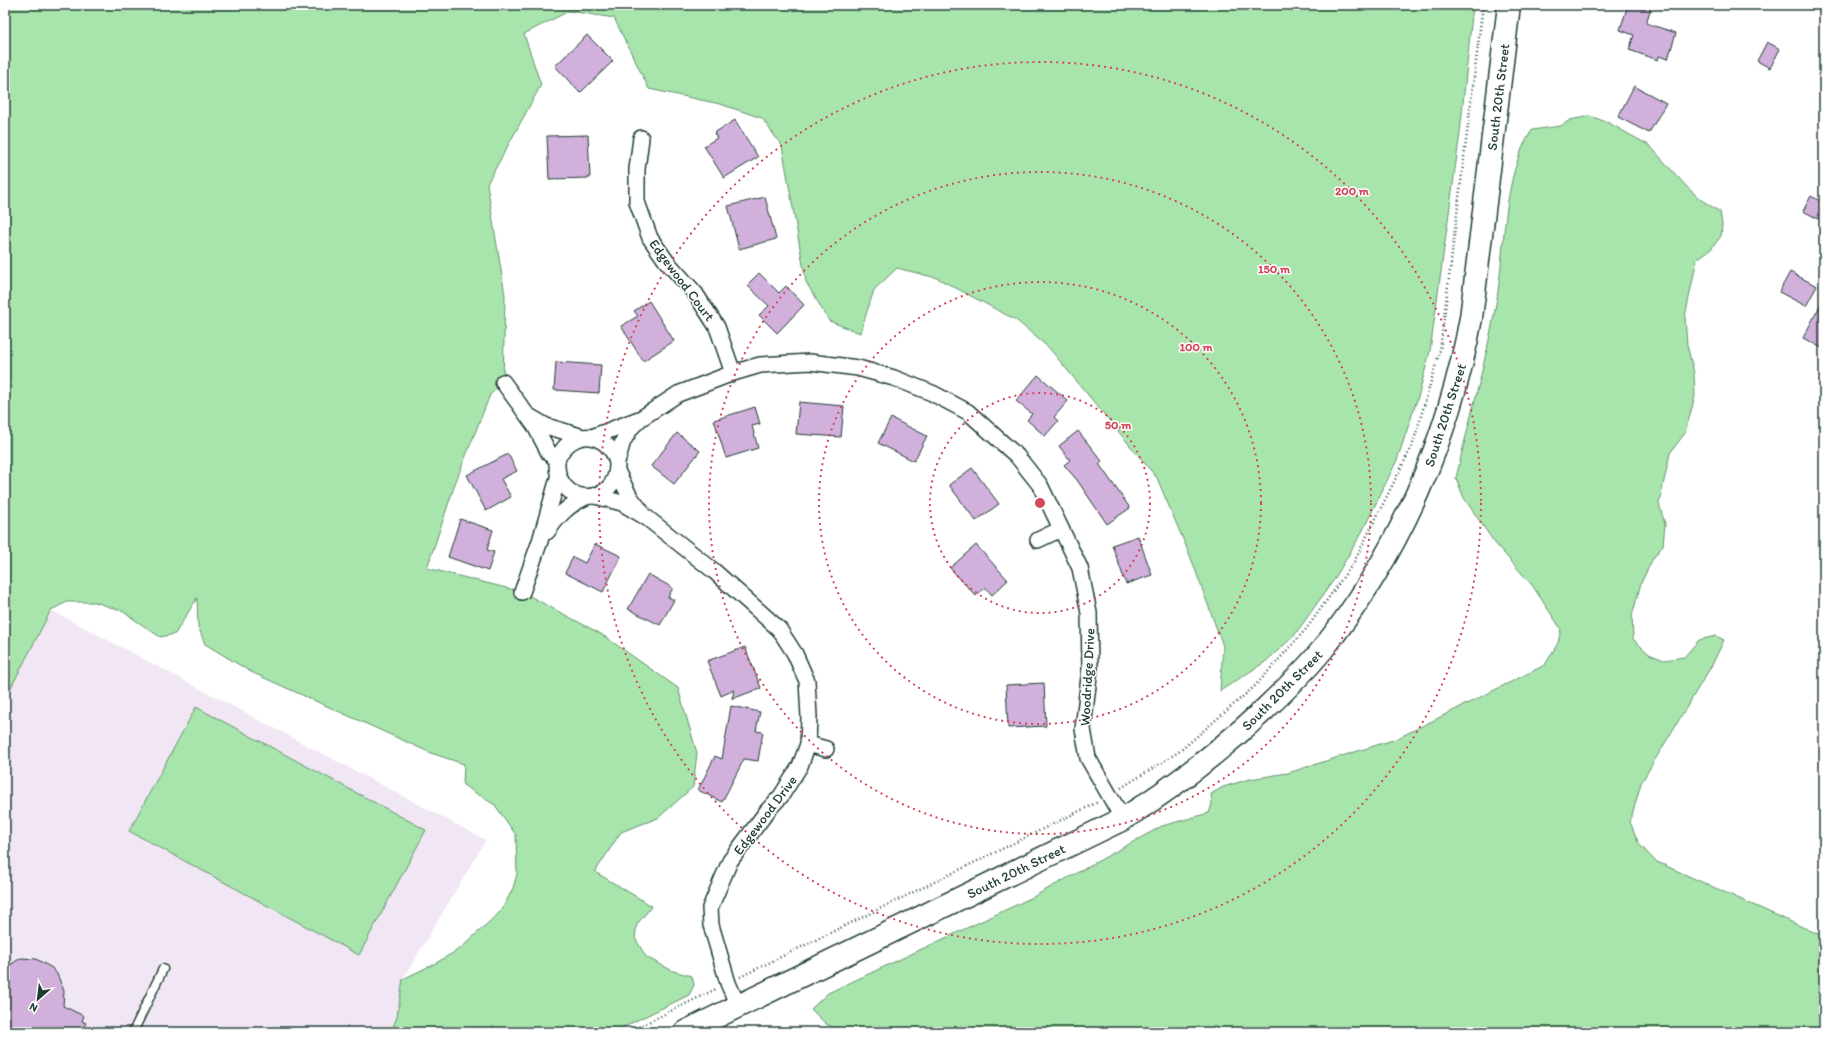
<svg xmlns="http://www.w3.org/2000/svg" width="1829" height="1037" viewBox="0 0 1829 1037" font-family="Itim,sans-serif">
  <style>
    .built { fill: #f1e7f4 }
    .green { fill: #a8e5ac; stroke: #649170 }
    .building { fill: #d1b0db; stroke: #1f3d34 }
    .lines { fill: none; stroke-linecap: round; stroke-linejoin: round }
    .lane-casing { stroke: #1f3d34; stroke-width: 11 }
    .street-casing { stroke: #1f3d34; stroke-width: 18 }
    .secondary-casing { stroke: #1f3d34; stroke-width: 25 }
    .path { stroke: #1f3d34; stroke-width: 2.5; stroke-dasharray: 1 3; stroke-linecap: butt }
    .lane { stroke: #fff; stroke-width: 8 }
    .street { stroke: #fff; stroke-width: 15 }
    .secondary { stroke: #fff; stroke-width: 22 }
    .ring { fill: none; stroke: #d1495b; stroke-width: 2; stroke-dasharray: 2 4 }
    .labels { text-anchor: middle; stroke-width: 3; stroke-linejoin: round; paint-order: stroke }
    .street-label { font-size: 14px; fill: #1f3d34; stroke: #fff }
    .centre { fill: #d1495b; stroke: #fff; stroke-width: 2 }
    .ring-label { font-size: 12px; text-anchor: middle; font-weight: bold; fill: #d1495b; stroke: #fff; stroke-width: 3; stroke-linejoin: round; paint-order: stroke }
  </style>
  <rect width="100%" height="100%" fill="#fff"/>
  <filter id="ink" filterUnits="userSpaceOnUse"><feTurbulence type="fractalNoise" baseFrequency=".025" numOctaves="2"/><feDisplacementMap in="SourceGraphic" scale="8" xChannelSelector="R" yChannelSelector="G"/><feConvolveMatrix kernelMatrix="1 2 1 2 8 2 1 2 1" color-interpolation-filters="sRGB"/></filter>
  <g filter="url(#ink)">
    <path class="built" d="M51,610l435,230 -83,139 -6,38 -6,15h-386v-333z"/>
    <path class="green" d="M5,5h1468l-13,128 -30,218 -11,43 -22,66 -35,72 -27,46 -41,58 -29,26 -45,29 3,-45 -32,-88 -34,-80 -108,-130 -33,-28 -79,-42 -40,-10 -23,22 -14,43 -31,-12 -23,-39 -24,-136 -20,-28 -42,-14 -71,-15 -35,-71 -45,-7 -45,23 17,51 -54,99 18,111 -2,87 -13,13 -34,86 -29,87 95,24 79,42 77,54 19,65 -4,34 -35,31 -37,14 -26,40 57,34 -15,18 -2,14 11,19 27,14 19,5 2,9 -5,10 -76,37h-222l6,-15 6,-38 33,-16 25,-15 41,-38 11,-22 4,-14 -1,-39 -21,-30 -32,-20 1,-21 -33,-11 -180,-81 -46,-28 -7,-18 -1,-28 -22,36 -15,3 -38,-26 -27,-9h-28l-16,8 -46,89z
      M1590,116l19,7 41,23 36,40 14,13 20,13 2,12 -1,12 -10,13 -14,10 -12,58 2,28 7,28 1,23 -10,37 -15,20 -11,51 6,20 -2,21 -11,15 -11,23 -9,33 1,23 16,15 15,6 20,-3 15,-17 17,-4 8,4 -12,25 -71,118 -11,39 9,22 16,17 163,73 6,-2v100h-980l-18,-8 -15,-15 17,-16 205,-96 129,-71 47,-13 3,-9 -1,-10 12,-7 27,-8 38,-6 108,-34 149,-74 13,-22 3,-14 -29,-44 -38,-43 -30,-44 -8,-20c13,-58 30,-116 40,-174 10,-56 5,-126 36,-174l29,-4 9,-6z
      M196,707l230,123 -67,125 -230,-124z"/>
    <path class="building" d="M1628,5h24l-6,18 30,10 -8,26 -9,-3 -1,4 -29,-10 5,-15 -14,-5z
      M587,35l26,26 -33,32 -25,-27z
      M1767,42l13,7 -10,19 -13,-7z
      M1634,86l32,17 -17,30 -31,-16z
      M735,120l23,37 -34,21 -20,-32 13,-8 -3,-5z
      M588,135l2,43 -41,1 -2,-43z
      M1811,196l13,7v19l-21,-11z
      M765,197l11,42 -37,10 -11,-43z
      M1790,272l27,14 -11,20 -27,-14z
      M759,273l20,20 7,-7 18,19 -27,28 -18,-18 10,-9 -22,-21z
      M1824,298v51l-21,-11z
      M649,301l25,40 -31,20 -22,-35 17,-10 -4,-5z
      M556,362l45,3 -2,28 -45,-3z
      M1038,375l30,26 -14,16 4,4 -13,15 -18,-16 5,-6 -16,-13z
      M799,402l45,4 -3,31 -45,-3z
      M755,407l5,17 -8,2 6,22 -32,10 -12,-38z
      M891,418l36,18 -13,25 -36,-18z
      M1078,431l24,30 -3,3 31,44 -23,16 -30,-44 -13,-15 6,-5 -11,-14z
      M677,433l23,18 -26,33 -23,-18z
      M508,454l9,17 -16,8 10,18 -25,14 -19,-36z
      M972,468l27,36 -23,17 -27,-36z
      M460,519l33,11 -6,20 7,2 -6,19 -40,-14z
      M1138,536l14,39 -26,9 -14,-39z
      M595,544l26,12 -18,36 -38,-19 8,-16 12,6z
      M976,545l32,35 -16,15 -7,-8 -9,9 -26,-28z
      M648,574l25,14 -5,9 6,3 -14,25 -32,-16z
      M745,647l16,41 -29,11 2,-9 -13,6 -14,-35z
      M1044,683l2,43 -38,2 -2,-43z
      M731,706l29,6 -4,19 7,1 -5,29 -14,-2 -22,43 -24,-12 17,-34 7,3z
      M21,958l15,1 16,9 5,6 7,17 -1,15 21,10 -2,5 4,2 -5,9h-76v-64z"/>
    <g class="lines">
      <g class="lane-casing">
        <path id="lane" d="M133,1032l30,-63"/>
      </g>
      <g class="street-casing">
        <path id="street" d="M641,138l-4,31v33l13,36 17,24 28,31 22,34 16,46
          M503,382l32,44 14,27 8,7c-3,48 61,48 60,4 -1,-9 -7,-17 -14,-22 -19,-13 -39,0 -46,18
          M529,416l17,10 37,11
          M592,437l47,-18
          M617,462l6,-21 8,-13 9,-9 38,-25 55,-21 27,-8 50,-3 48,6 36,10 38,15 36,19 49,44 23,29 40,83 9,45 1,55 -7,61 5,29 35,61
          M617,471l13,26 11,14
          M595,496l27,7 25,15 67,53 65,58 16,25 12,27 2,36 -1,27 -8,22 -19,30 -13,14 -38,51 -20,47 1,17 17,58 10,23
          M547,532c11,-16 21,-27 39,-35
          M1038,540l23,-11
          M522,592l18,-51 18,-63
          M808,744l18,5"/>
      </g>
      <g class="secondary-casing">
        <path id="secondary" d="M685,1032l438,-213c53,-33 96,-67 142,-110 20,-19 40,-38 57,-59 77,-96 127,-211 149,-332l38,-313"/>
      </g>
      <path class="path" d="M1121,788l59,-37 75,-65 52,-58 47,-66 59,-118 27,-94 43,-345
        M740,977l358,-175
        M628,1032l88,-43"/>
      <use href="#lane" class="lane"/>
      <use href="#street" class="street"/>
      <use href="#secondary" class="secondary"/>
    </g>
  </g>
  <g class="ring">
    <circle cx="1040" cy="503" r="110"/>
    <circle cx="1040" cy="503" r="221"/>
    <circle cx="1040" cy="503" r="331"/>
    <circle cx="1040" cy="503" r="441"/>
  </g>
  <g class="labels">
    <g class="street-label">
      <text transform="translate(1498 97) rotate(-83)" y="5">South 20th Street</text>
      <text transform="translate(682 280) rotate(53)" y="5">Edgewood Court</text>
      <text transform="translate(1445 415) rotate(-72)" y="5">South 20th Street</text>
      <text transform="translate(1087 677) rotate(-87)" y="5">Woodridge Drive</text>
      <text transform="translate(1282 690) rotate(-45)" y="5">South 20th Street</text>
      <text transform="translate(765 815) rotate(-53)" y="5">Edgewood Drive</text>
      <text transform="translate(1016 871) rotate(-26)" y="5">South 20th Street</text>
    </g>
  </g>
  <circle cx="1040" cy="503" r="6" class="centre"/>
  <g class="ring-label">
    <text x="1352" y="195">200 m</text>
    <text x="1274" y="273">150 m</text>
    <text x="1196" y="351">100 m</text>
    <text x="1118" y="429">50 m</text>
  </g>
  <rect width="1829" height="1037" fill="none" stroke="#fff" stroke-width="20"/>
  <rect x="10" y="10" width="1809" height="1017" fill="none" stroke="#1f3d34" stroke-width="1.5" filter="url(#ink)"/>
  <g transform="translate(38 999) rotate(208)" stroke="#ffffff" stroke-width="3" paint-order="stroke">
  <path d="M0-3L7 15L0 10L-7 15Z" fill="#1f3d34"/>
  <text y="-6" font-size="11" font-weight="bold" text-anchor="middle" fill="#1f3d34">N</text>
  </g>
</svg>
